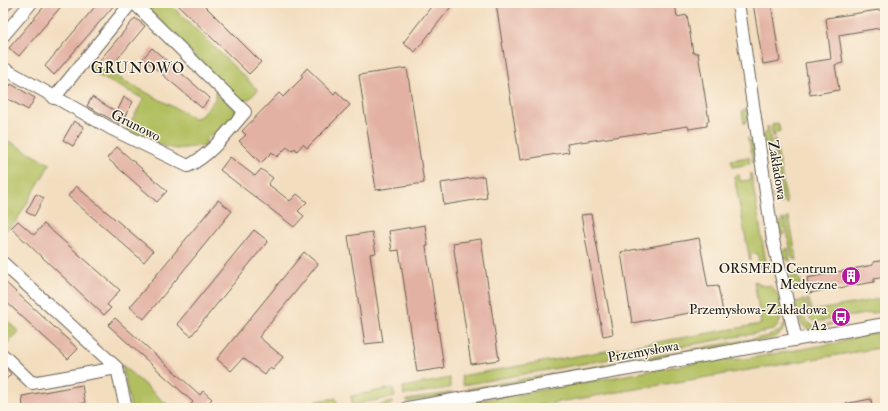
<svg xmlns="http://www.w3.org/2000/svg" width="888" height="411" viewBox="0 0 888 411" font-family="'IM FELL Double Pica',serif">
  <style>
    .green { fill: #b2bf61; stroke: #676e3e }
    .building { fill: #e2b1a3 }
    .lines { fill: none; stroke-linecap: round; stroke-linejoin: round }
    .minor-casing { stroke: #676055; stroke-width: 14 }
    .minor { stroke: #fff; stroke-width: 12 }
    .labels { text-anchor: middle; stroke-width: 3; stroke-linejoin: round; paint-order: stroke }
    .street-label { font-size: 14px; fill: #1c1c1c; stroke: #fcf5e5 }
    .poi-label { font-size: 14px; fill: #1c1c1c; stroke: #fcf5e5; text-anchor: end }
    .neighbourhood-label { font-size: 15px; letter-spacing: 1px; fill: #1c1c1c; stroke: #fcf5e5 }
  </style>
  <rect width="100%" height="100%" fill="#fcf5e5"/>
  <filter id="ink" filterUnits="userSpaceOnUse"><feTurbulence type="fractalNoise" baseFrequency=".025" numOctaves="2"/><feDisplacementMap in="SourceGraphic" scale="8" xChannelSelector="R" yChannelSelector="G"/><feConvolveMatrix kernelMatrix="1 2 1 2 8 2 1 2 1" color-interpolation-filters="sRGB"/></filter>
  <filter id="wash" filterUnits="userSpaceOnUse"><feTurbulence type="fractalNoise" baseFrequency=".012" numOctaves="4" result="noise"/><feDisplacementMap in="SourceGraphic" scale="16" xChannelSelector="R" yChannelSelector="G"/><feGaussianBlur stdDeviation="0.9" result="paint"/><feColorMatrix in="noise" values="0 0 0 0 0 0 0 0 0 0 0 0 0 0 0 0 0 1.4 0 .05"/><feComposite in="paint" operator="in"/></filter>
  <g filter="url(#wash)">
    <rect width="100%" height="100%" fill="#f3ddbf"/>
    <path class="green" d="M142,3h27l89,87c-6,6 -10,13 -19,10z
      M93,64l101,54 7,-2 14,-17v-7l23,20 -22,26 -7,-3 -4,7 1,3 -2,3 -2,-2 -26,3 -10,-2 -40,-17 18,-31 -51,-26z
      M749,109v8l-5,7 -2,-13z
      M778,123l2,8 -5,2 -1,5 -3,-10 2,-4z
      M768,126l3,18 -5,1 -3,-8z
      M3,138l47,26 -33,56 -14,13z
      M747,138l6,5 3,17 -3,3 -3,-18z
      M775,139l12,65 -4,-2 -1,-5 -9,-56z
      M749,157l1,7 -17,3 -2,-7z
      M751,173l16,96 -1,1 -6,-2 -3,-15 -6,1 -1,7 -16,-85 5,-1 1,6 11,-1z
      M779,191l2,13 -7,-4 -2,-5z
      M789,217l8,43 -5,-2 -7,-38z
      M783,218l2,16 -5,1 -2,-1v-9z
      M788,248l2,13 -7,-4 -2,-5z
      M793,273l8,8v3l-12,1v-4z
      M754,281l4,1 2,3 10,1c12,9 16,35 4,44l-311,55 -2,-9 300,-52z
      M885,298v13l-70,11 -5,-3 -4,-19 3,-1 3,12z
      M804,300l2,11 -9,2 -2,-11z
      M3,317l16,15 -14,14 -2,-3z
      M803,317c11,13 15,9 31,6 -12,7 -29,13 -35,-5z
      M786,321c1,9 -7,15 -15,18l-302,52 -3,-2 303,-53 11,-5z
      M885,333v14l-361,61h-85l273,-48 33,-1 91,-16 26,-9z
      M122,365l49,43h-40z
      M450,378v10l-46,7 -1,-8z
      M393,388l2,9 -43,8 -1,-9z
      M453,392l-3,3 -41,7 -3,-2z
      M336,398l2,9 -5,1h-57z
      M393,402l-4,4 -30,2h1z"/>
    <g id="blocks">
      <path class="building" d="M3,3h12l-12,14z
        M47,3h17l-45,53 -10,-8z
        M98,3h18l-62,72 -9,-9z
        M176,3h26l59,59 -12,12z
        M434,3h20l-39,49 -12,-9z
        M496,3h47v3l17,-3h115l2,14 10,-2 6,38h5l11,68h-2v5l-18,3 -1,-3 -121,18 2,8 -49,8z
        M753,3h18l9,58 -17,3z
        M885,9v18l-46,8 4,28 -8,2 4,25 -29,5 -5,-32 26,-4 -5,-41z
        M135,18l10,8 -35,42 -10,-8z
        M152,48l58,50 -8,10 -59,-50z
        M307,68l27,26 2,-3 14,14 -43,43 -4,-4 -6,7 -2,-3 -3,3 -5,-4 -10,10 -5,-5 -11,11 -22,-22 7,-6 -4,-4 37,-38 4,4 20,-20 -2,-2z
        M407,68l17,115 -48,7 -17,-115z
        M11,84l24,14 -7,12 -24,-13z
        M92,97l25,15 7,-15 9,5 -13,22 -33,-18z
        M74,121l10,6 -11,19 -10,-6z
        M117,147l50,44 -10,11 -50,-44z
        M230,157l25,19 6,-7 12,9 -5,6 22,17 7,-7 10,8 -9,9 6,5 -10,11 -74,-57z
        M484,176l3,22 -43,7 -3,-22z
        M76,186l77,65 -9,11 -76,-66z
        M36,194l8,4 -10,18 -8,-4z
        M218,200l14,11 -88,108 -14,-12z
        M591,214l22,120 -10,2 -22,-121z
        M18,221l16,14 10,-11 76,66 -13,15 4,3 -7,7 -93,-87z
        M425,225l3,21h-2l18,122 -27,4 -18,-122 -7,1 -3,-20z
        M254,230l14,11 -77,95 -14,-12z
        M372,232l4,21 -6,1 13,88 -18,2 -17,-108z
        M699,238l9,49 10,-1 5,26 -16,2v-4l-75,13 -11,-71z
        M481,239l18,121 -28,4 -18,-121z
        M304,252l14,12 -59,73 24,20 -10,13 -3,-2 -5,7 -22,-17 -12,13 -14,-12z
        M885,260v17l-11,2v3l-65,11 -2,-15 66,-13v-3z
        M3,280l75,69 -10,10 -65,-60z
        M115,318l85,77 3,-4 9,8 -9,9h-15l5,-6 -85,-77z
        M3,365l8,9 -8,9z
        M82,385l3,18 -25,5h-37l-1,-12z
        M871,399l1,9h-28v-4z"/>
    </g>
  </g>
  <g filter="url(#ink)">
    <use href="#blocks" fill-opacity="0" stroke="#676055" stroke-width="1"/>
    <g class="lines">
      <g class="minor-casing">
        <path id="minor" d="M738,3l35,237 23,100
          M3,36l28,-33
          M3,68l107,60 78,38c24,-12 40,-35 57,-54l-111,-109
          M54,98l77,-95
          M3,263l114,105 9,40
          M3,355l29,28 85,-15
          M407,408l478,-84"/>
      </g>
      <use href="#minor" class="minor"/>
    </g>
  </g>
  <defs>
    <g id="building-disc" transform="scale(1)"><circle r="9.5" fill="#b5179e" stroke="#fcf5e5"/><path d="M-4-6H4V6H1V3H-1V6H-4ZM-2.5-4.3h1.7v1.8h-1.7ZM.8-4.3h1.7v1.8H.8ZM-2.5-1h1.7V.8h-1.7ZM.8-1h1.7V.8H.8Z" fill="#fff"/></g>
    <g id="bus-disc" transform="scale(1)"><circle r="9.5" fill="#b5179e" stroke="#fcf5e5"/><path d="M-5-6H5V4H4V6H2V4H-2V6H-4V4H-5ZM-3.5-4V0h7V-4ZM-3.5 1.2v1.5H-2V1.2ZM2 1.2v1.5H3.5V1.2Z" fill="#fff"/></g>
  </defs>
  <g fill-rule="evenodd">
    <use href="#building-disc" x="851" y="276"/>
    <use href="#bus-disc" x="841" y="317"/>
  </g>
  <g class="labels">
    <g class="street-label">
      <text transform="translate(136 125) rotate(27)" y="5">Grunowo</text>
      <text transform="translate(778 170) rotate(81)" y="5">Zakładowa</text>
      <text transform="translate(643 351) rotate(-10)" y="5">Przemysłowa</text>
    </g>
    <g class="poi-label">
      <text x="837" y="273">ORSMED Centrum<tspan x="837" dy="16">Medyczne</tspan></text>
      <text x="827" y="314">Przemysłowa-Zakładowa<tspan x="827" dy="16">A2</tspan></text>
    </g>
    <g class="neighbourhood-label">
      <text x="138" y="73">GRUNOWO</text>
    </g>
  </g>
  <rect width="888" height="411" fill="none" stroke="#fcf5e5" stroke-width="16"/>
</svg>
